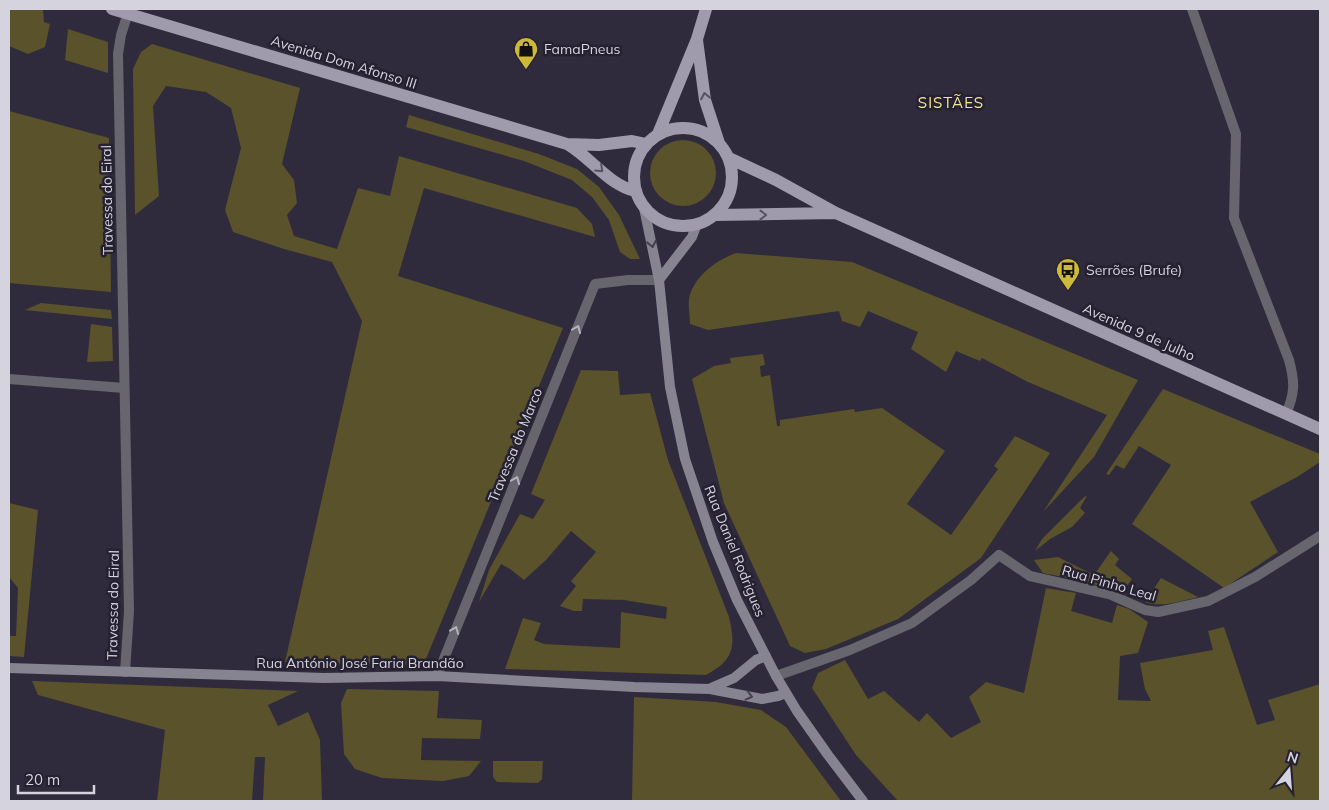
<svg xmlns="http://www.w3.org/2000/svg" width="1329" height="810" viewBox="0 0 1329 810" font-family="Mulish,sans-serif">
  <style>
    .green { fill: #59522b }
    .lines { fill: none; stroke-linecap: round; stroke-linejoin: round }
    .street { stroke: #67656e; stroke-width: 10 }
    .secondary { stroke: #878491; stroke-width: 10 }
    .primary { stroke: #9f9bad; stroke-width: 12 }
    .oneway { stroke: #565263 }
    .oneway2 { stroke: #423f4e }
    .oneway3 { stroke: #b4b2bc }
    .labels { text-anchor: middle; stroke-width: 5; stroke-linejoin: round; paint-order: stroke }
    .poi-label { font-size: 14px; fill: #d5d3de; stroke: #252131; text-anchor: start }
    .street-label { font-size: 14px; fill: #d5d3de; stroke: #252131 }
    .neighbourhood-label { font-size: 15px; letter-spacing: 1px; fill: #f2e596; stroke: #252131 }
  </style>
  <rect width="100%" height="100%" fill="#2f2b3c"/>
  <path class="green" d="M9,9h34l1,13 6,2 -5,23 -17,7 -19,-8z
    M68,29l40,13v31l-43,-13z
    M152,44l148,44 -18,76 12,16 3,23 -10,12 7,21 43,13 21,-61 32,8 9,-40 178,52 15,16 3,13 -171,-49 -26,88 165,52 -140,338 -138,-4 77,-341 -30,-59 -48,-13 -51,-17 -8,-22 16,-62 -10,-40 -25,-16 -40,-6 -13,20 6,90 -24,19 -2,-146 8,-17z
    M9,111l100,27 2,154 -102,-9z
    M409,115l130,39 38,15 22,18 20,28 21,44h-10l-10,-7 -11,-32 -17,-23 -20,-17 -48,-19 -118,-34z
    M650 173a33 33 0 1 1 66 0a33 33 0 1 1-66 0Z
    M736,253l116,9 286,118 -44,77 -51,55 64,-97 -79,-33 -46,-24 -2,3 -24,-10 -10,21 -35,-23 7,-17 -50,-21 -8,16 -18,-6 -3,-10 -131,19 -18,-6c0,-8 -2,-17 -1,-25 4,-22 27,-39 47,-46z
    M41,303l70,7 1,9 -87,-9z
    M91,324l21,3 1,34 -26,1z
    M763,354l2,11 -5,1 1,11 9,-2 7,51h3v-6l74,-11 1,3 27,-4 63,43 -38,53 44,31 47,-66 -4,-3 21,-30 35,17 -69,105 -83,61 -72,30 -21,4 -15,-7 -66,-143 -32,-124 22,-13 17,-3 -1,-5z
    M581,370l37,1 2,24 30,-2 18,67 61,157c7,30 5,43 -23,58l-201,-6 18,-51 18,5 -7,17 10,4 76,4 1,-36 45,7 1,-12 -43,-7 -41,-1 -1,12h-8l-14,-5 16,-20 -5,-5 25,-29 -25,-21 -25,29 -22,20 -14,-11 -9,-5 -22,38 10,-32 31,-56 13,5 12,-19 -14,-6z
    M1163,389l157,65v8l-23,15 -47,25 28,50 -54,36 -92,-64 39,-59 -32,-19 -15,23 -8,-4 -7,10 -3,-1z
    M1087,496l-7,12 5,5 -13,14 -22,12 -15,12 7,-12 42,-42z
    M9,503l29,7 -14,147 -15,-1v-20h7l2,-48 -9,-11z
    M1111,551l8,8 -4,6 17,14 -11,15 -33,-12 -45,-9 -9,-13 24,-3 36,18z
    M1161,578l37,19c-16,4 -37,11 -53,5z
    M1046,588l30,5 -5,18 41,12 5,-18 12,4 19,13 -10,31 -18,3 -2,44 33,1 -6,-12 -5,-26 73,-13 -5,-19 16,-4 33,98 18,-5 -7,-20 52,-16v117h-422l-42,-46 -44,-67 6,-15 27,-13 23,39 16,-8 35,31 8,-9 24,25 30,-16 -12,-25 17,-15 38,11z
    M32,681l266,10 -30,14 10,21 30,-14 12,28 2,61h-59l2,-44h-10l-3,44h-95l8,-71 -127,-35z
    M347,689l92,2 -2,27 45,2 -2,19 -58,-1 -1,22 60,1 -12,15 -26,5 -61,-3 -27,-9 -11,-15 -3,-51z
    M634,697l82,5 45,8 25,17 55,74h-209z
    M493,761h50l-1,18 -4,4 -41,-1 -4,-5z"/>
  <g class="lines">
    <path class="street" d="M1192,9l44,125 -2,84 55,142c6,22 6,33 -3,54
      M9,379l115,9
      M125,672l4,-61 -11,-557 3,-19 7,-22
      M437,676l158,-392 33,-4h31
      M776,676l74,-26 62,-27 59,-43 28,-25 31,21 79,18 36,16 13,2 50,-11 47,-24 65,-41"/>
    <path class="secondary" d="M644,208l15,72 11,107 15,72 28,83 24,58 39,76 21,35 31,44 35,46
      M659,280l33,-43 5,-13
      M9,668l315,10 113,-2 197,11 76,2 52,10 16,-3 8,-3
      M711,688l23,-10 22,-18 10,-4"/>
    <path class="primary" d="M112,9l455,135 32,1 33,-4 14,3
      M697,40l8,60 14,43
      M634 177a49 49 0 1 1 98 0a49 49 0 1 1-98 0Z
      M658,134l39,-95 9,-30
      M569,145c23,14 40,40 66,46
      M729,158l47,22 60,33 484,216
      M715,215l120,-2"/>
  </g>
  <defs><path id="oneway-chevron" d="M-2-3.5L2.5 0L-2 3.5" fill="none" stroke-width="1.6" stroke-linecap="round" stroke-linejoin="round" transform="scale(1.25)"/></defs>
  <g class="oneway">
    <use href="#oneway-chevron" transform="translate(705 96) rotate(-101)"/>
    <use href="#oneway-chevron" transform="translate(600 169) rotate(43)"/>
    <use href="#oneway-chevron" transform="translate(763 215)"/>
  </g>
  <g class="oneway2">
    <use href="#oneway-chevron" transform="translate(652 244) rotate(79)"/>
    <use href="#oneway-chevron" transform="translate(749 696) rotate(14)"/>
  </g>
  <g class="oneway3">
    <use href="#oneway-chevron" transform="translate(577 329) rotate(-68)"/>
    <use href="#oneway-chevron" transform="translate(516 480) rotate(-68)"/>
    <use href="#oneway-chevron" transform="translate(455 630) rotate(-68)"/>
  </g>
  <defs>
    <g id="shop-pin" transform="scale(1.25)"><path d="M0 17L-7.5 6A9.5 9.5 0 1 1 7.5 6Z" fill="#cdb938" stroke="#252131"/><path d="M-5-2.5h2.3a2.7 3.5 0 0 1 5.4 0H5L5.5 6h-11ZM-1.5-2.5h3a1.5 2.3 0 0 0-3 0Z" fill="#111"/></g>
    <g id="bus-pin" transform="scale(1.25)"><path d="M0 17L-7.5 6A9.5 9.5 0 1 1 7.5 6Z" fill="#cdb938" stroke="#252131"/><path d="M-5-6H5V4H4V6H2V4H-2V6H-4V4H-5ZM-3.5-4V0h7V-4ZM-3.5 1.2v1.5H-2V1.2ZM2 1.2v1.5H3.5V1.2Z" fill="#111"/></g>
  </defs>
  <g fill-rule="evenodd">
    <use href="#shop-pin" x="526" y="49"/>
    <use href="#bus-pin" x="1068" y="270"/>
  </g>
  <g class="labels">
    <g class="poi-label">
      <text x="544" y="54">FamaPneus</text>
      <text x="1086" y="275">Serrões (Brufe)</text>
    </g>
    <g class="street-label">
      <text transform="translate(344 62) rotate(17)" y="5">Avenida Dom Afonso III</text>
      <text transform="translate(107 200) rotate(-91)" y="5">Travessa do Eiral</text>
      <text transform="translate(1139 332) rotate(24)" y="5">Avenida 9 de Julho</text>
      <text transform="translate(515 445) rotate(-68)" y="5">Travessa do Marco</text>
      <text transform="translate(735 551) rotate(68)" y="5">Rua Daniel Rodrigues</text>
      <text transform="translate(1109 583) rotate(16)" y="5">Rua Pinho Leal</text>
      <text transform="translate(113 605) rotate(-89)" y="5">Travessa do Eiral</text>
      <text x="360" y="668">Rua António José Faria Brandão</text>
    </g>
    <g class="neighbourhood-label">
      <text x="951" y="108">SISTÃES</text>
    </g>
  </g>
  <rect width="1329" height="810" fill="none" stroke="#d5d3de" stroke-width="20"/>
  <g transform="translate(1289 770) rotate(17)" stroke="#252131" stroke-width="4" paint-order="stroke">
  <path d="M0-4L9 19L0 12L-9 19Z" fill="#d5d3de"/>
  <text y="-8" font-size="14" font-weight="bold" text-anchor="middle" fill="#d5d3de">N</text>
  </g>
  <path d="M18 785v8h76v-8" fill="none" stroke="#d5d3de" stroke-width="2.5"/>
  <text x="25" y="785" font-size="15" fill="#d5d3de" stroke="#252131" stroke-width="4" paint-order="stroke">20 m</text>
</svg>
